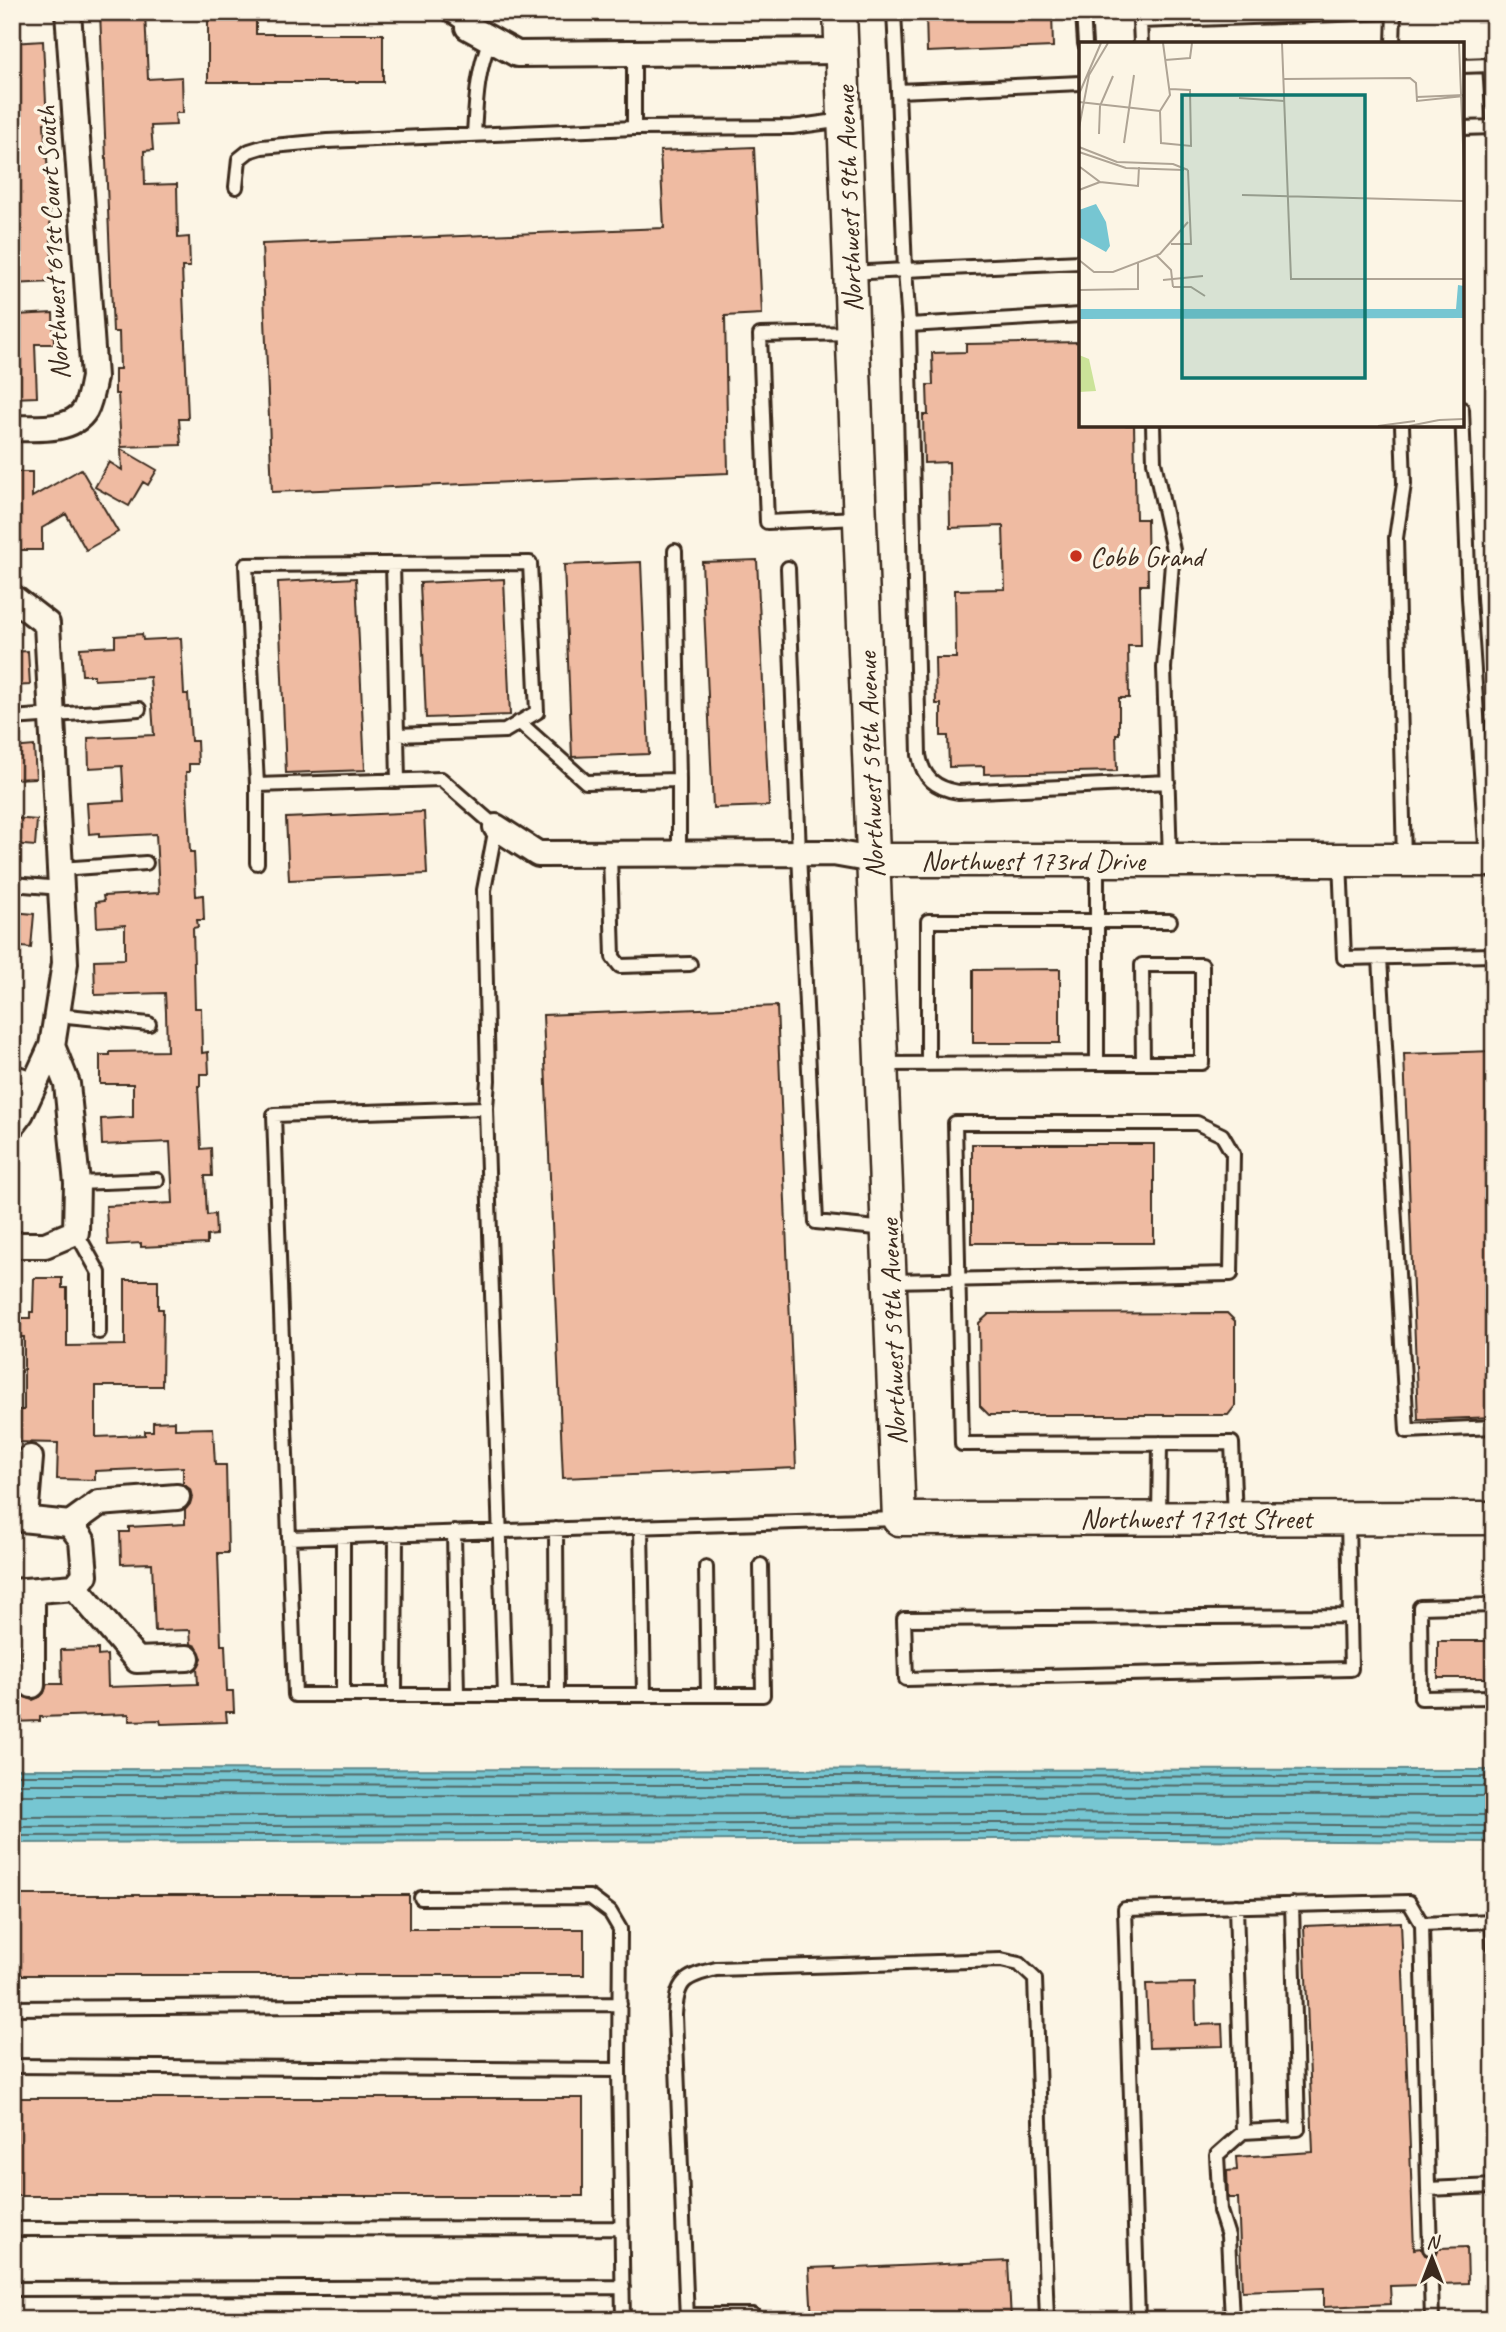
<svg xmlns="http://www.w3.org/2000/svg" width="1506" height="2332" viewBox="0 0 1506 2332" font-family="Caveat,sans-serif">
  <style>
    .water { fill: #76c6d2; stroke: #5e888a; stroke-width: 2 }
    .lines { fill: none; stroke-linecap: round; stroke-linejoin: round }
    .shore { stroke: #536866; stroke-width: 2 }
    .building { fill: #efbba2; stroke: #3b2a1e; stroke-width: 2 }
    .service-casing { stroke: #3b2a1e; stroke-width: 18 }
    .minor-casing { stroke: #3b2a1e; stroke-width: 30 }
    .tertiary-casing { stroke: #3b2a1e; stroke-width: 37 }
    .service { stroke: #fcf5e5; stroke-width: 12 }
    .minor { stroke: #fcf5e5; stroke-width: 24 }
    .tertiary { stroke: #fcf5e5; stroke-width: 32 }
    .poi-dot { fill: #c8321e; stroke: #fcf5e5; stroke-width: 2.5 }
    .labels { text-anchor: middle; stroke-width: 7; stroke-linejoin: round; paint-order: stroke }
    .street-label { font-size: 28px; fill: #3b2a1e; stroke: #fcf5e5 }
    .poi-label { font-size: 28px; fill: #3b2a1e; stroke: #fcf5e5; text-anchor: start }
    .inset-road { fill: none; stroke: #afa495; stroke-width: 2 }
    .view { fill: #0f766e; fill-opacity: 0.15; stroke: #0f766e; stroke-width: 3.5 }
    .inset-edge { fill: none; stroke: #3b2a1e; stroke-width: 3.5 }
  </style>
  <rect width="100%" height="100%" fill="#fcf5e5"/>
  <filter id="ink" filterUnits="userSpaceOnUse"><feTurbulence type="fractalNoise" baseFrequency=".0143" numOctaves="2"/><feDisplacementMap in="SourceGraphic" scale="14" xChannelSelector="R" yChannelSelector="G"/><feConvolveMatrix kernelMatrix="1 2 1 2 8 2 1 2 1" color-interpolation-filters="sRGB"/></filter>
  <g filter="url(#ink)">
    <path class="water" d="M12,1769l1482,1v72l-495,-3 -987,4z"/>
    <g class="lines">
      <path class="shore" d="M12,1775l1482,2
        M12,1784l1482,2
        M12,1795l1482,1
        M12,1817l987,-4 495,2
        M12,1827l987,-4 495,3
        M12,1836l987,-4 495,3"/>
    </g>
    <path class="building" d="M100,12h45l3,67 34,-2 1,36h-8l1,12 -25,1 2,24 -9,1 1,34 32,-1 1,54 11,-1 1,30h-8l6,152h-9l2,26 -60,2 -3,-53h-3v-25h5l-1,-37h-6z
      M208,12h48v22h127v48h-175z
      M926,12h126l1,35 -126,5z
      M43,41l4,82h-3l2,35h1l6,124 -41,2v-241z
      M754,147l8,167 -37,2 3,157 -456,19 -10,-248 402,-16 -4,-77z
      M53,313l1,31h-19l2,53 -25,1v-47h4v-36z
      M1081,342v83h53l2,94h11l1,66h-8l1,61h-13l1,52h-10v36h-3l1,37 -133,3v-8l-35,1 -1,-31h-7v-32h-5l-1,-46h21l-1,-68 50,-1 -2,-63 -53,2 -1,-66 -25,1 -1,-48h5l-1,-30h6l-1,-32 34,-1v-8z
      M121,449l36,21 -9,15 -5,-3 -14,24 -34,-19 14,-25 13,8z
      M81,469l37,63 -32,18 -20,-36 -24,14v22h-30v-78h20v25z
      M757,560l12,246 -56,2 -11,-246z
      M641,562l8,192 -77,3 -8,-192z
      M356,578l9,192 -79,3 -8,-191z
      M504,579l6,136 -84,3 -6,-135z
      M142,634l1,6 38,-2 3,56h4l3,47h6l1,23h-9v8h-3l4,80h4l2,44 7,-1 1,25h-7l1,7 -5,1 2,80h6l1,45 6,-1 1,22h-9v12h-2l3,63 10,-1 1,28h-7l2,39 8,-1 1,21 -9,1v8l-66,3v-4l-33,2 -2,-39 67,-3 -3,-61 -68,3 -1,-26 32,-2v-33h-33v-29h10v-3l57,-1 -1,-39 -1,-19 -70,2 -1,-35 31,-1v-34l-28,2 -1,-25 8,-1 -1,-5 56,-3 -3,-59 -57,3v-4l-10,1 -2,-31 37,-2 -2,-35 -33,2 -1,-30 66,-3 -4,-58 -56,3v-5h-12l-2,-27 35,-2v-10z
      M28,651l2,34 -18,1v-34z
      M34,746l2,32 -24,1v-31z
      M424,812l3,62 -138,6 -3,-62z
      M12,818l25,2 -2,26 -23,-2z
      M12,912l22,2 -3,34 -19,-2z
      M1060,969v74h-87v-73z
      M777,1006l19,462 -233,10 -20,-463z
      M1494,1051v366l-76,3 -14,-366z
      M972,1144h182v99h-182z
      M34,1278h28v10h5v58l58,-1v-65h33v29h5l-1,77h-66v51l49,-2v-4h8v-9l22,-1v8l38,-1 2,37h11l2,88h-10l3,92h4l2,46h6l1,21h-8l1,10 -66,2 -1,-4 -31,1v-7l-89,3v4l-28,1v-34h6l6,9 9,3 7,-3 4,-4 3,-9h15l-1,-34 37,-1v7l9,-1 1,32 90,-3 -1,-16 5,-10 -6,-12 -5,-2 -1,-14 -35,1 -3,-68 -31,1 -1,-32h9v-5l56,-3v-14l5,-6 2,-7 -2,-8 -7,-5v-17l-88,4v9l-38,-1 1,-36 -46,-1v-32h12v-73h-12v-19h18v-6h3z
      M1227,1313l8,8v85l-7,9h-239l-9,-9 -1,-83 10,-9z
      M1438,1641h56v37h-56z
      M12,1895h397v34h175v46h-572z
      M1401,1922l13,327 7,-1 4,7 6,2 6,-4 2,-5 28,-1 1,36 -28,1 -4,-7 -6,-2 -6,4 -2,6 -32,1 1,18 -67,3v-19l-82,3 -4,-93h-10l-1,-27 10,-1 -1,-13 77,-5 -9,-226z
      M1195,1983l1,42 26,-1 1,22 -74,2 -3,-64z
      M17,2098h566v98h-566z
      M1008,2261l3,59h-199l-3,-52 26,-1v2z"/>
    <g class="lines">
      <g class="service-casing">
        <path id="service" d="M446,12l22,15
          M894,12l4,79
          M1083,12l2,32
          M1139,12l1,9 255,-9
          M1140,21l1,23
          M1393,44l1,-32
          M634,53v75
          M1494,64l-4,1 4,62
          M1462,66l28,-1
          M1081,83l-183,8 7,179 176,-8
          M1462,128l32,-1
          M474,134c2,-33 3,-63 16,-94
          M236,187l3,-28 10,-8 13,-4 65,-6 307,-13 158,-1 52,-7
          M850,273l55,-3 4,55 172,-10
          M909,325l10,430c4,23 16,33 39,37l210,-10
          M852,333l-92,2 7,187 91,-4
          M1462,409l7,189 18,262
          M1153,425l1,37 19,88 -9,118 6,192
          M1402,425l2,59 -8,54 8,322
          M393,564l4,171
          M788,568l11,285 17,369 71,7
          M12,718l127,-9
          M519,722l67,60 93,-2 -4,-229
          M679,780v73
          M398,781l-1,-46 108,-4 32,-19 -7,-149 -284,2 11,220 184,-6 55,48 -12,63 4,190 -2,28
          M257,785v78
          M610,854l3,103 7,9 70,-2
          M1340,860l4,98 150,-3
          M60,869l86,-6
          M12,884l49,4
          M1380,958l27,473 87,-4
          M57,1015l92,9
          M928,1063v-142h242
          M1097,1063h46l-1,-98h60v98h-59
          M882,1064l215,-1v-203
          M12,1071l24,8
          M77,1183l80,-3
          M76,1232l23,41v59
          M890,1281l341,-7 2,-120 -11,-19 -25,-12h-242l7,321 270,-1 3,75
          M1159,1518l1,-75
          M1348,1519l3,150 -445,10 -2,-60 446,-3
          M641,1527l3,168
          M556,1529l1,166
          M454,1532l3,163
          M343,1536v159
          M289,1538l6,157h468l-2,-130
          M706,1567l2,128
          M1494,1605l-74,2 1,91 73,-1
          M395,1695l1,-161
          M505,1695c-6,-195 -13,-391 -19,-587l-212,7 15,423c203,-7 405,-13 608,-19
          M421,1898l169,-1 20,15 10,17 -1,141 4,250
          M1492,1921l-70,3 6,265 66,-3
          M1494,1921h-2l2,27
          M12,2008l608,-4
          M12,2066l607,4
          M1243,2132l55,-3 -6,-225
          M1428,2189l2,59
          M12,2229l610,-1
          M1431,2284l1,36
          M12,2289l611,-2
          M687,2315h66v5
          M687,2320l-12,-305c2,-34 8,-38 41,-46l285,-9 18,4 16,15 12,341
          M1138,2320l-13,-411 284,-7 13,22
          M1232,2320l-4,-84 -8,-25 -3,-56 26,-23 -7,-226"/>
      </g>
      <g class="minor-casing">
        <path id="minor" d="M468,27l49,27 325,-3
          M12,428c23,0 60,4 73,-18 5,-9 7,-23 9,-33l-26,-365
          M12,597l35,27
          M496,827l42,27 295,-1 40,7
          M12,1125l9,-12 31,-67
          M12,1245h33l31,-13 1,-49 -10,-99 -15,-38 13,-83 -18,-339
          M12,1518l58,6 29,-21 78,-6
          M25,1518l5,-60
          M70,1524l12,16 3,35 -10,12
          M32,1591v94
          M12,1592l63,-5 62,73 50,-2"/>
      </g>
      <g class="tertiary-casing">
        <path id="tertiary" d="M840,12l59,1507 595,-1
          M873,860h621"/>
      </g>
      <use href="#service" class="service"/>
      <use href="#minor" class="minor"/>
      <use href="#tertiary" class="tertiary"/>
    </g>
  </g>
  <circle class="poi-dot" cx="1076" cy="556" r="7"/>
  <g class="labels">
    <g class="street-label">
      <text transform="translate(848 199) rotate(-92)" y="10">Northwest 59th Avenue</text>
      <text transform="translate(52 243) rotate(-93)" y="10">Northwest 61st Court South</text>
      <text transform="translate(870 765) rotate(-92)" y="10">Northwest 59th Avenue</text>
      <text x="1033" y="870">Northwest 173rd Drive</text>
      <text transform="translate(892 1332) rotate(-92)" y="10">Northwest 59th Avenue</text>
      <text x="1196" y="1528">Northwest 171st Street</text>
    </g>
    <g class="poi-label">
      <text x="1090" y="566">Cobb Grand</text>
    </g>
  </g>
  <g transform="translate(1079 42)">
    <rect width="385" height="385" fill="#fcf5e5"/>
    <path d="M0,313l10,4 7,32 -17,1z" fill="#cbe399"/>
    <path d="M17,162l10,18 4,24 -4,6 -27,-15v-27zM379,243l6,1v32l-385,1v-10h377z" fill="#76c6d2"/>
    <path class="inset-road" d="M84,1l7,52 -10,16 1,32 30,3 -1,-56 -20,-1M203,1l9,236h173M380,1l5,127M86,18l25,-2 2,-15M204,37l127,-1 6,5 1,18 47,-5M0,52l22,-51M338,55l47,-2M160,56l45,3M0,60l81,9M0,86l10,-53 19,-32M20,92l1,-28 13,-30M45,101l10,-68M0,105l38,15 56,2 15,6M0,110l47,16 58,2M1,125l20,15 38,4 1,-19M0,148l21,-8M163,153l222,6M92,202h20l-3,-74M77,213l15,15 2,17M0,218l15,12h19l47,-18 28,-32M84,238l40,-4M94,245h18l14,9M0,248l59,-1v-27M360,378l25,-1M299,384l37,-5M330,384l30,-6"/>
    <path class="view" d="M103,53h183v283h-183z"/>
    <rect width="385" height="385" class="inset-edge"/>
  </g>
  <rect width="1506" height="2332" fill="none" stroke="#fcf5e5" stroke-width="42"/>
  <rect x="21" y="21" width="1464" height="2290" fill="none" stroke="#3b2a1e" stroke-width="2.5" filter="url(#ink)"/>
  <g transform="translate(1432 2258)" stroke="#fcf5e5" stroke-width="5" paint-order="stroke">
  <path d="M0-5L12 26L0 18L-12 26Z" fill="#3b2a1e"/>
  <text y="-10" font-size="19" font-weight="bold" text-anchor="middle" fill="#3b2a1e">N</text>
  </g>
</svg>
